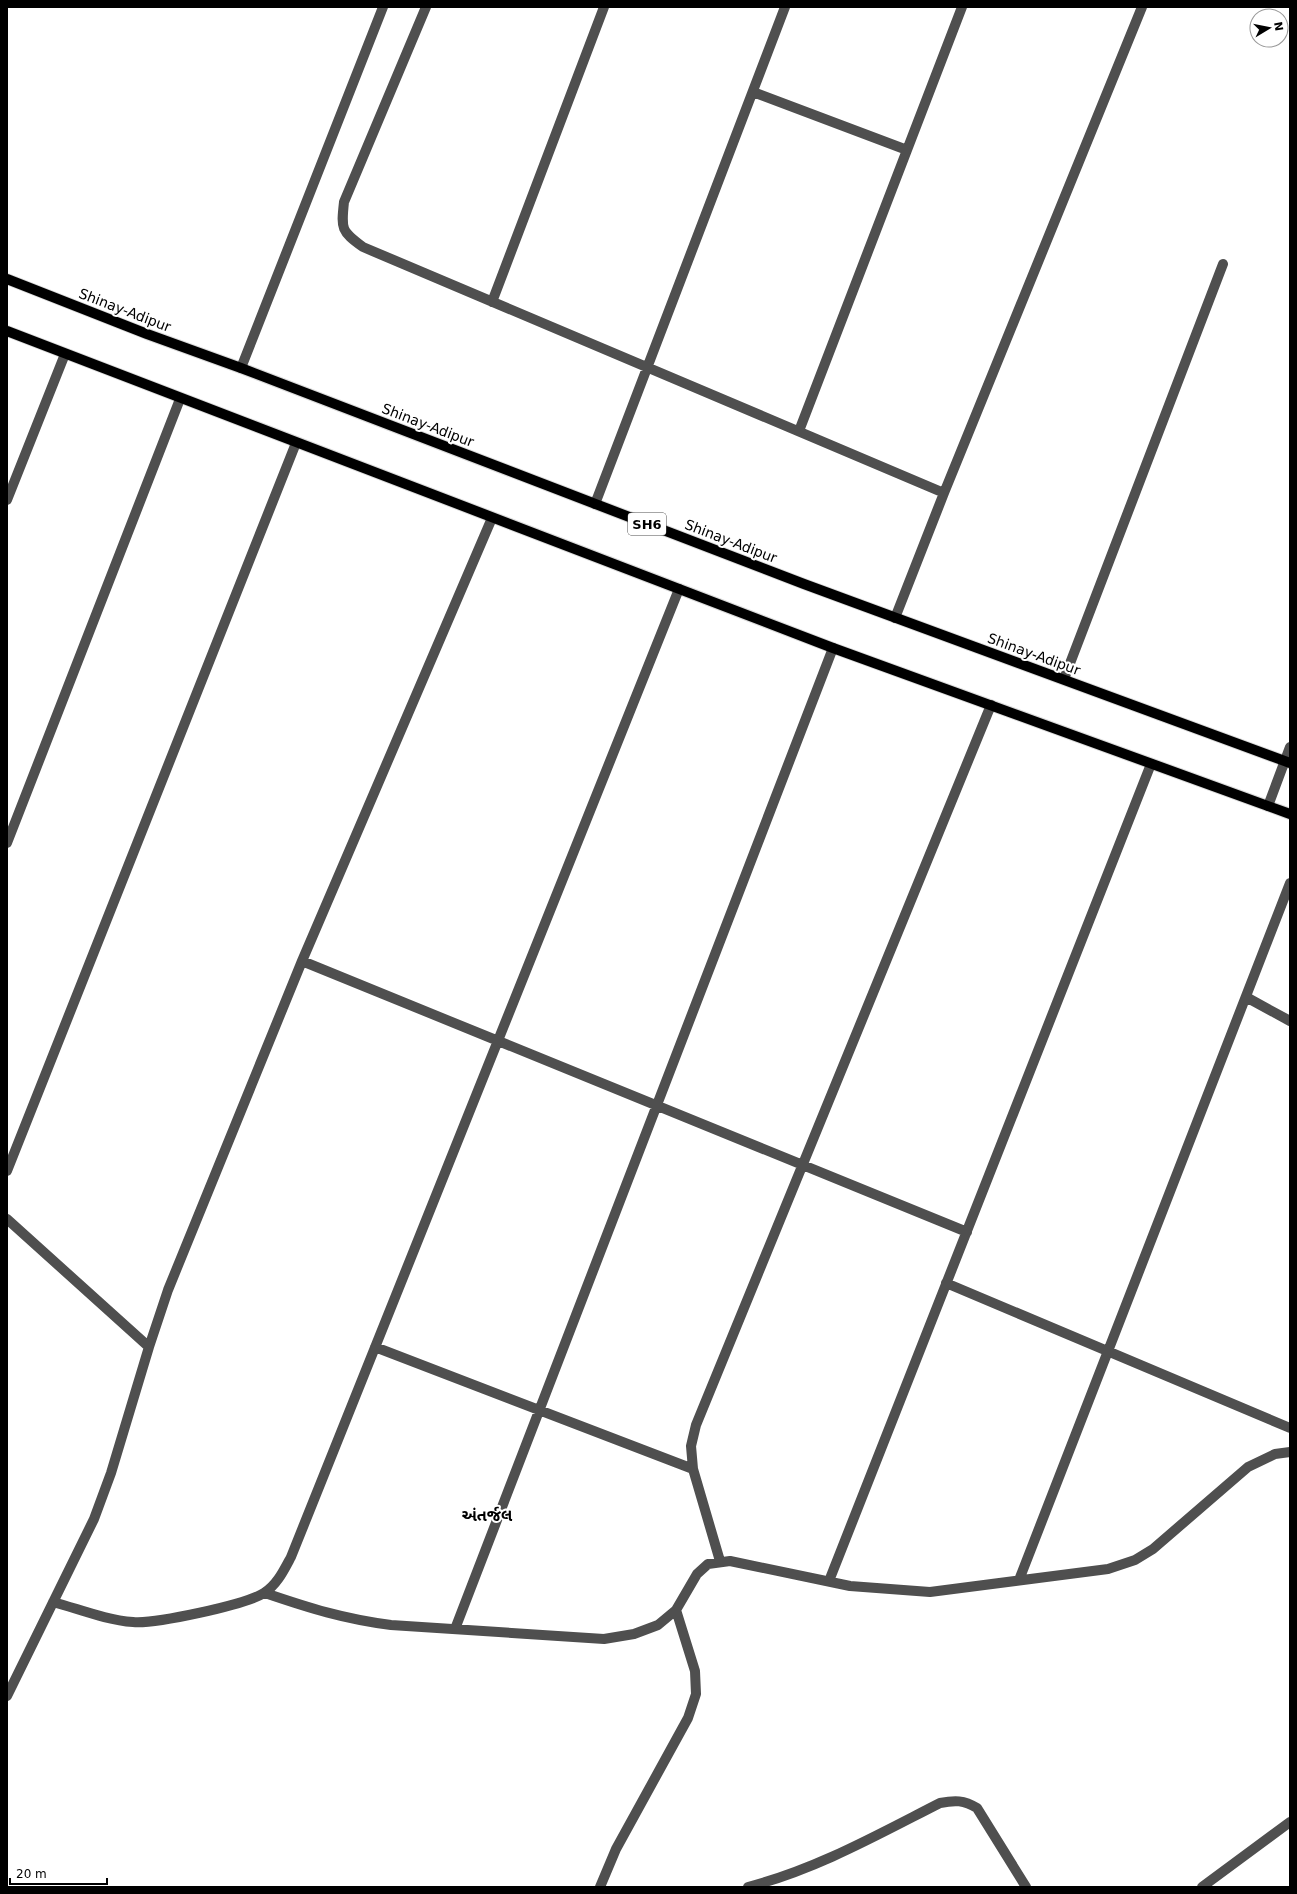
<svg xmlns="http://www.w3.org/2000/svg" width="1297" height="1894" viewBox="0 0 1297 1894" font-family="'DejaVu Sans','Noto Sans Gujarati',sans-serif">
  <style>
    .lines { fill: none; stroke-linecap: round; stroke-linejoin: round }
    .major-casing { stroke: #dbdbdb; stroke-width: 12 }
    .minor { stroke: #4f4f4f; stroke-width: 10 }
    .major { stroke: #000; stroke-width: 10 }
    .labels { text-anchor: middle; stroke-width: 4; stroke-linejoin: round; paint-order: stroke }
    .shield { fill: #fff; stroke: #4c4c4c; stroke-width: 1 }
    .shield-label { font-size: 13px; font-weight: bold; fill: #000 }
    .street-label { font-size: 14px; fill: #000; stroke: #fff }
    .quarter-label { font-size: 16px; font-weight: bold; fill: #000; stroke: #fff }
  </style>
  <rect width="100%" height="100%" fill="#fff"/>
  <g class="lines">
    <g class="major-casing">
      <path id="major" d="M7,279l140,55 94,34 563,216 486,179
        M7,331l826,317 457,166"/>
    </g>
    <path class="minor" d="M426,7l-82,195c-3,27 -3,29 19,45l581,246
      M753,92l154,58
      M492,302l112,-295
      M241,368l142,-361
      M799,431l163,-424
      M7,500l58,-146
      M595,504l190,-497
      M895,618l49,-125 198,-486
      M1064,679l159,-415
      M1268,806l22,-59
      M7,843l173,-444
      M302,961l665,271
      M1246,997l44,24
      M7,1171l289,-728
      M7,1219l142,128
      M946,1283l344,145
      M375,1347l318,122
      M720,1561l-27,-92 -2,-23 5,-21 295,-720
      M1019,1580l271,-697
      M829,1581l322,-817
      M265,1593c44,15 79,26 126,32l213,14 30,-5 24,-9 18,-15 21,-36 11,-10 22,-3 120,25 80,6 178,-23 27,-9 18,-11 95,-82 27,-13 15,-2
      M53,1602c26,7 53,18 80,20 22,2 112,-17 131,-29 13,-8 20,-23 27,-36l388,-968
      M455,1629l378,-981
      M7,1696l87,-177 17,-46 38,-126 19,-57 134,-329 190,-443
      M600,1887l16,-38 72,-131 8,-24 -1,-23 -19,-61
      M748,1887c69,-18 129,-52 192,-84 15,-3 24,-3 37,5l49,79
      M1202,1887l88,-65"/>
    <use href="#major" class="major"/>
  </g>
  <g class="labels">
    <rect class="shield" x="628" y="513" width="38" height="22" rx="3"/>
    <g class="shield-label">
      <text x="647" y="529">SH6</text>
    </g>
    <g class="street-label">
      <text transform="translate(125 310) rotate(21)" y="5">Shinay-Adipur</text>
      <text transform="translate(428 425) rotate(21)" y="5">Shinay-Adipur</text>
      <text transform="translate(731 541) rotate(21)" y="5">Shinay-Adipur</text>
      <text transform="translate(1034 654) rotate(20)" y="5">Shinay-Adipur</text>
    </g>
    <g class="quarter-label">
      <text x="487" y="1521">અંતર્જલ</text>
    </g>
  </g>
  <rect width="1297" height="1894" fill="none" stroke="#000000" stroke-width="16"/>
  <g transform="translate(1269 28) rotate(80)"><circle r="19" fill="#ffffff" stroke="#999999"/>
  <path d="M0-3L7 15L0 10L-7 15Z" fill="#000000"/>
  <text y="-6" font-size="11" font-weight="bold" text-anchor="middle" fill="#000000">N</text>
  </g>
  <path d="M10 1878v6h97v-6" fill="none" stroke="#000000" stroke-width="2"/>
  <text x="16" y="1878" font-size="12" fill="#000000" stroke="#ffffff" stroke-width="3" paint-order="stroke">20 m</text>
</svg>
